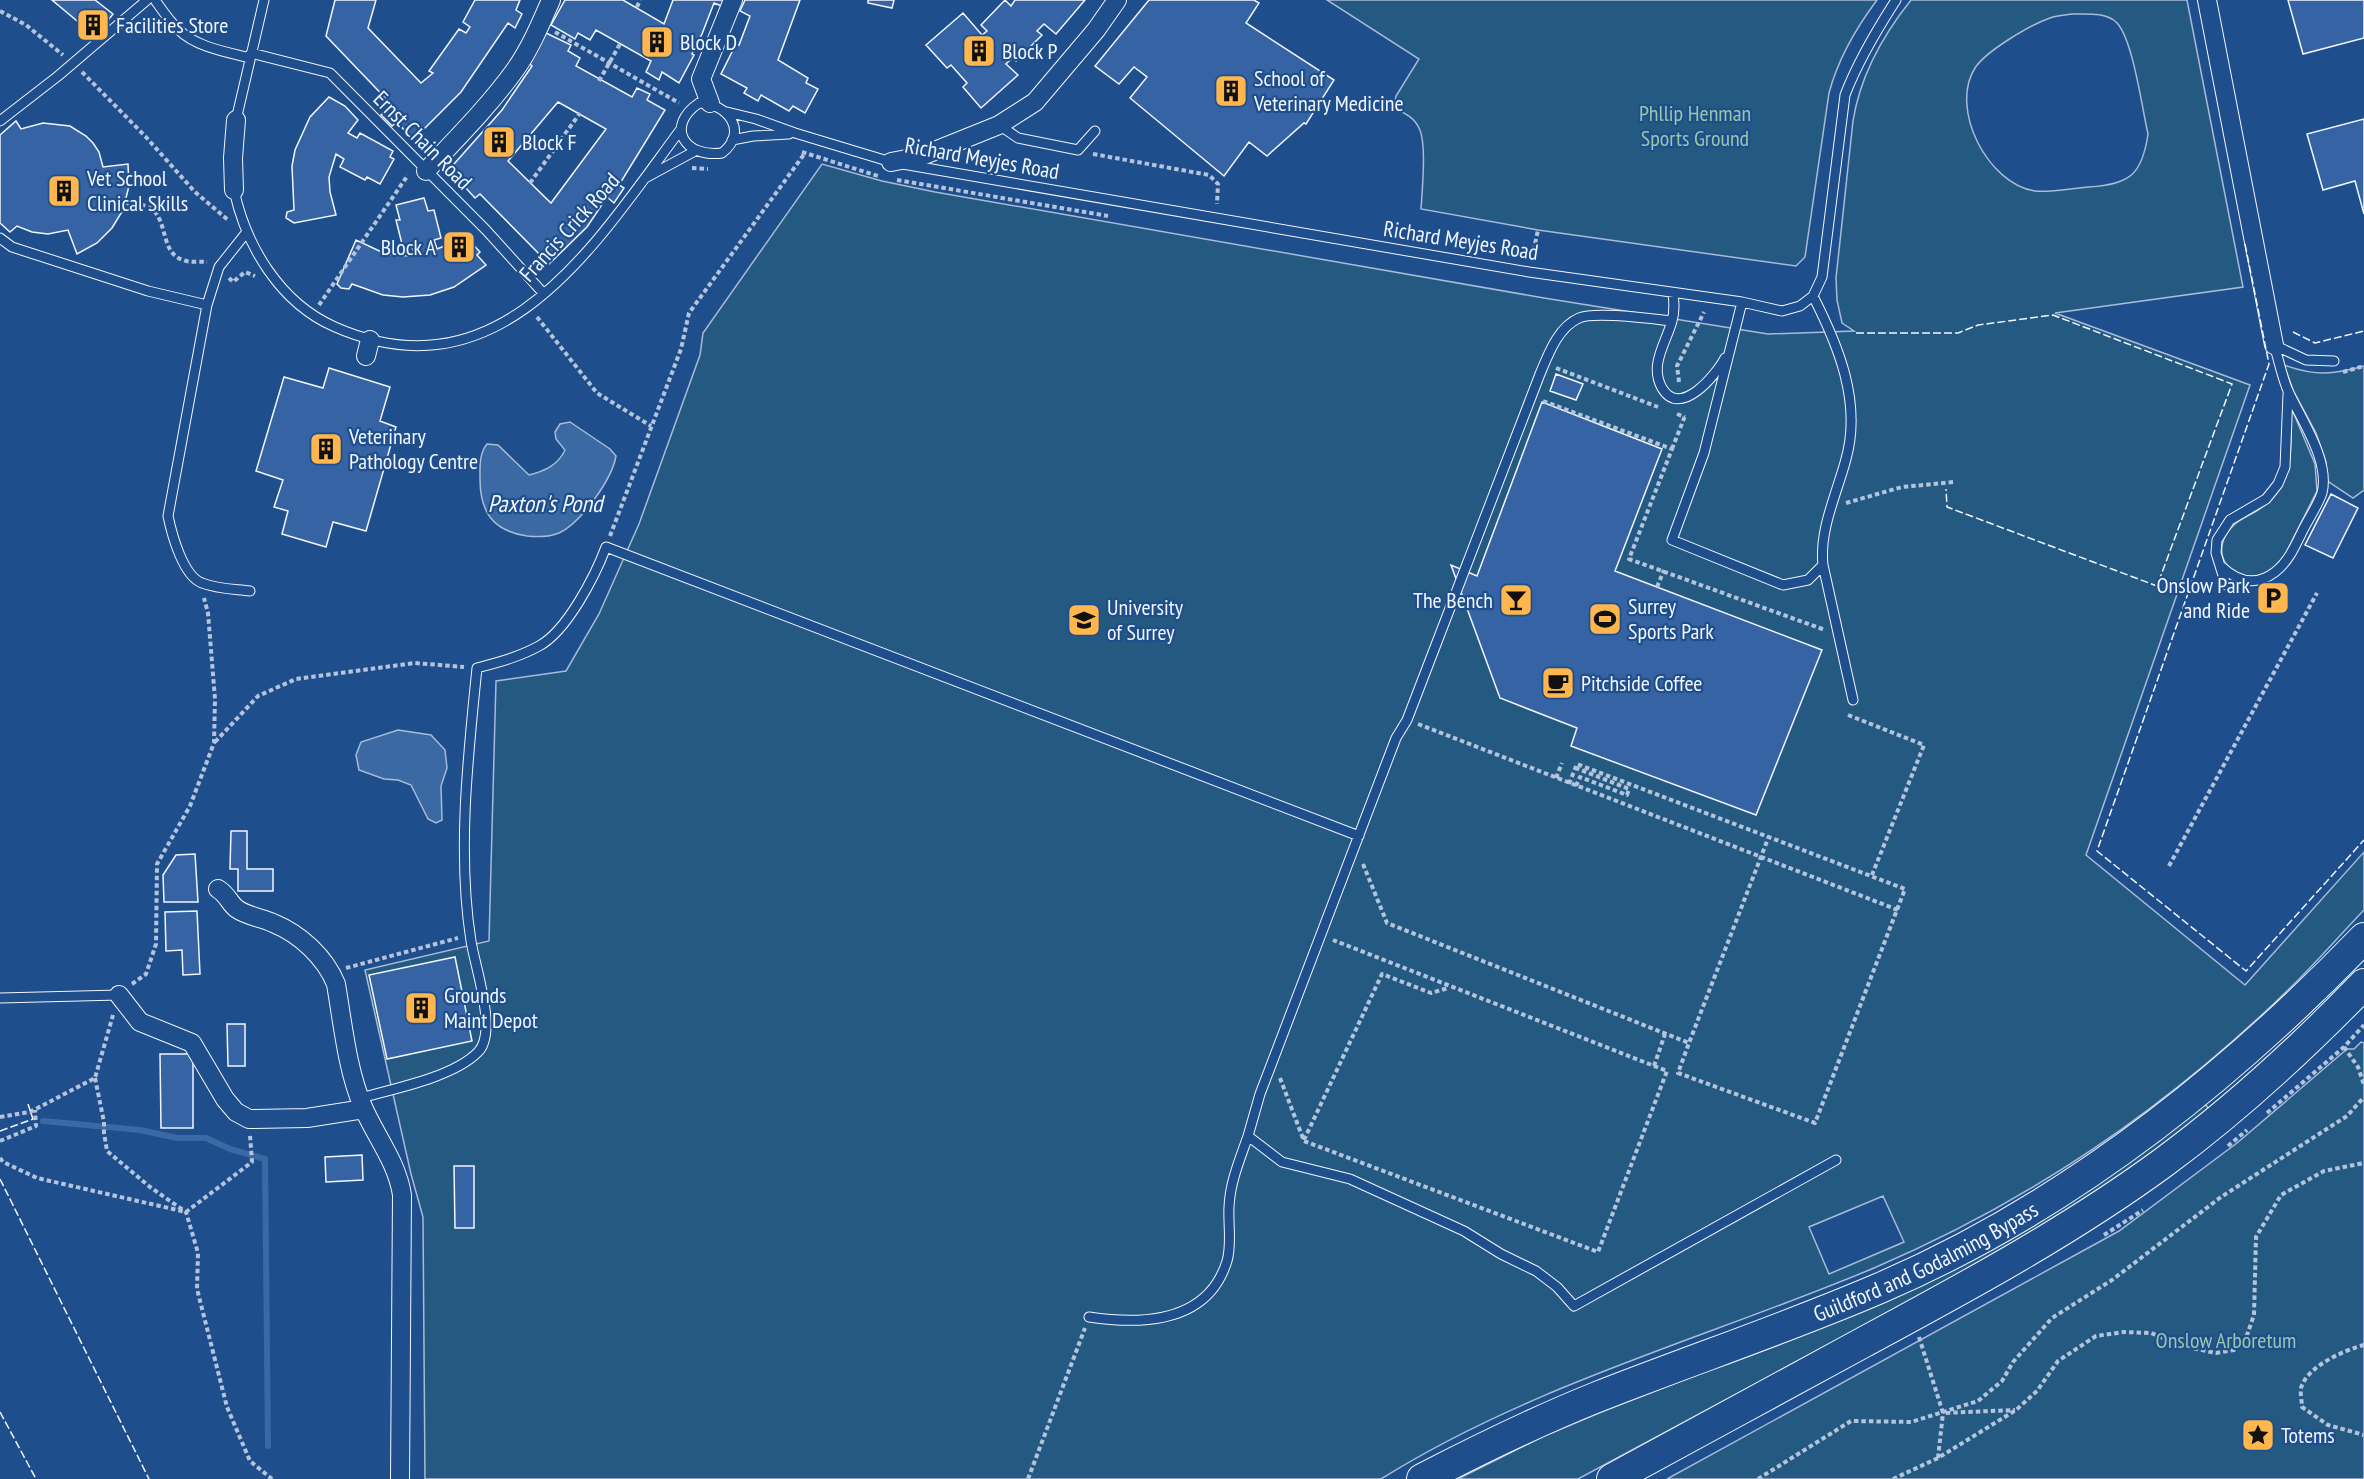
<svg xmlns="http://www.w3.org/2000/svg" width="2364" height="1479" viewBox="0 0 2364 1479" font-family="'PT Sans Narrow',sans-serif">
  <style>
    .green { fill: #245a82; stroke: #a8bbd7; stroke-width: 1.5; fill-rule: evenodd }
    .water { fill: #3b69a3; stroke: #a8bbd7; stroke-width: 1.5 }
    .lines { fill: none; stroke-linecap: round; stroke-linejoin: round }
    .stream { stroke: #3b69a3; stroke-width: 6 }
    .building { fill: #3563a3; stroke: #f2f6ff; stroke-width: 1.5; fill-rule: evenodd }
    .service-casing { stroke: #f2f6ff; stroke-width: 11 }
    .minor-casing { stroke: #f2f6ff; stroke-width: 20 }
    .trunk-casing { stroke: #f2f6ff; stroke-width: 32 }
    .path { stroke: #b3c4dc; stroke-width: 4; stroke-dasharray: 4.5 3; stroke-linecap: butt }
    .service { stroke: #1f4e8c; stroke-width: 9 }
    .minor { stroke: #1f4e8c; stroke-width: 18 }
    .trunk { stroke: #1f4e8c; stroke-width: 30 }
    .fence { stroke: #f2f6ff; stroke-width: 1.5; stroke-dasharray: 8 3; stroke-linecap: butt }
    .labels { text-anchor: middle; stroke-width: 4.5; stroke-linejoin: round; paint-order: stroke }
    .poi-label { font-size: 22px; fill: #f2f6ff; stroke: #1f4e8c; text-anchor: start }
    .park-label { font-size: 22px; fill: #97c8a6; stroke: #1f4e8c }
    .street-label { font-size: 22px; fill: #f2f6ff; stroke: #1f4e8c }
    .water-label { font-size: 24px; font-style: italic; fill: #f2f6ff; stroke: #1f4e8c }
  </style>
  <rect width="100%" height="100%" fill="#1f4e8c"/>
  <path class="green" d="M1327,0h550c-21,28 -39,59 -48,93l-24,164 -9,9 -258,-36 -117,-21c1,-17 6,-66 -2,-81 -5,-11 -15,-15 -25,-20l2,-12 23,-37z
    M1911,0h276l56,287 -188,26 195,72 -164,470 159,130 119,-133v58c-25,26 -49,54 -75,79 -121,118 -260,213 -415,279 -164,69 -341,116 -493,211h-956l-2,-262 -12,-43 -46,-204 124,-29 7,-260 70,-10 33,-57 40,-90 61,-169 3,-22 119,-169 60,17 53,11 609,106 224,36 86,-3 -12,-8 -5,-23 -1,-22 17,-157c7,-44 30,-86 58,-121zM2072,14c14,0 35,-2 45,9 16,17 25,85 31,111 -6,41 -18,50 -59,53 -16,1 -39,6 -54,4 -47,-7 -86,-82 -60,-123 11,-17 55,-43 75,-50 7,-3 15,-3 22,-4zM1883,1196l21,46 -75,32 -20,-47z
    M2284,365c31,11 49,10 80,1v124l-11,8 -27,-18v-18l-10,-29 -23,-43z
    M2291,407l24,57 2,27 -32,64c-7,9 -14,17 -25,20 -22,8 -46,-13 -36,-36 7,-17 20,-20 34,-29 38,-23 33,-65 33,-103z
    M2361,1042l3,1v436h-697l452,-248 118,-88 110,-94h7z
    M2203,1102l6,7 -73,58 -144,90 -414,222h-120l84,-42 57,-24 141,-55z"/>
  <path class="water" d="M570,422l40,27 6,7c-4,23 -35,67 -57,77 -9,4 -22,4 -32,3 -34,-5 -47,-24 -47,-57 0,-13 -1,-25 7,-35l11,1 31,30c16,-4 29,-10 36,-25l-9,-11 -1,-7 5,-8z
    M398,730l33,5 14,15 2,18 -6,18 1,34 -6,3 -8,-4 -17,-34 -13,-5 -14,-1 -25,-9 -3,-15 5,-13z"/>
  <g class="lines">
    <path class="stream" d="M43,1121l97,9 37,8h29l24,11 35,10 3,287"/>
  </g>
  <path class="building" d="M52,0h43l18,14 -18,22z
    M335,0h41l-8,28 53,55 12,-10 -4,-2 30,-42 7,4 4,-6 -7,-5 12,-22h45l-4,10 6,4 -7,14 -7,-5 -47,69 -48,48 -16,-18 -5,4 -11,-11 11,-10 -66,-69z
    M565,0h58l41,24 9,-24h54l-3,7 -10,-4 -12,31 -10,20 2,1 -15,28 -17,-11 -3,8 -13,-8 5,-11 -55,-31 -6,10 -12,-7 -3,6 -24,-14z
    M745,0h55l-22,60 30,18 -2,5 12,6 -13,24 -12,-7 -4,5 -28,-16 -3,6 -14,-8 3,-5 -26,-14 15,-30 3,1 11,-29 -10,-5z
    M868,0h26l-2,8 -24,-5z
    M1005,0l6,6 4,-6h70l-29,34 -12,-10 -7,7 5,4 -26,26 -3,-4 -7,7 12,11 -37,33 -18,-21 4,-4 -16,-18 -4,3 -21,-23 37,-32 19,22 5,-4 -6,-6z
    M1149,0h105l5,3 -13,20 88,57 -28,44 -2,-1 -37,33 -18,-14 -25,34 -94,-78 17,-21 -13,-10 -15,17 -24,-18z
    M2288,0h76v38l-61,16z
    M546,33l25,12 -3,6 12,7 -4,8 56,31 5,-9 13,6 -3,6 18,10 -46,75 5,3 -10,15 -7,-6 -20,30 -38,37 -69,-70 -5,4 -11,-12 -3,2 -15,-15 56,-63 30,-44 -2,-2zM558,102l48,27 -55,74 -43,-42z
    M329,97l16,9 13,14 -10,13 9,5 3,-5 33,18 -3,6 4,2 -14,25 -13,-7 -2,3 -25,-13 4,-8 -8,-5 -7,23 1,15 6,23 -42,8 -8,-5 1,-6 7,-2 -2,-44 3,-16 15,-33z
    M2364,119v95l-9,-33 -32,9 -16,-56z
    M16,121l5,8 22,-6 27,3 16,10 7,7 6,9 4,15 25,-3 1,22 -6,24 -11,18 -15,15 -20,11 -9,-24 -20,4 -16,-2 -15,-6 -7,6 -10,-9v-88z
    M424,198l4,13 6,-1 7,28 -7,2 3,9 15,-6 2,3 12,-9 14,15 -3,3 9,10 -32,22 -24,8 -27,2 -20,-2 -31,-11 -3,5 -8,-1 -4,-4 19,-44 32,15 26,1 -2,-10 -9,2 -7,-28h4l-4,-15z
    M329,368l61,19 -10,34 16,6 -30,104 -33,-9 -7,25 -44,-13 6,-23 -14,-4 9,-27 -27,-9 28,-94 39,11z
    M1556,374l27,10 -7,16 -26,-9z
    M1542,402l120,47 -47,122 207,79 -66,165 -185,-69 6,-18 -77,-30 -49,-133 26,11z
    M2331,494l27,14 -25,50 -28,-13z
    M231,831h16v38h26v22h-35v-22h-8z
    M195,854l3,48h-34l-1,-27 13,-20z
    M197,911l3,63 -17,1 -1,-25 -16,1 -1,-39z
    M455,957l17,84 -85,18 -18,-84z
    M227,1024h18v42h-17z
    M160,1054h33v74h-32z
    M362,1155l1,25 -37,2 -1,-25z
    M454,1166h20v62h-19z"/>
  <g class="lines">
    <g class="service-casing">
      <path id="service" d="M155,0c7,10 15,22 24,30 17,17 48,22 71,28
        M251,53l79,20 156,157 58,64
        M699,103c29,0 50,29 23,50 -38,5 -57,-27 -23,-50z
        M727,112l29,7 39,14 96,29 638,110 213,30 40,9 18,-5 13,-10 9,-19 23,-182c13,-34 31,-64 51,-95
        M236,120l28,-120
        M0,121l58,-45 89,-76
        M999,125l19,13 60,12 17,-19
        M732,140l21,-4 36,-2
        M647,177l48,-26
        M234,190c12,56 46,113 101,137 167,73 261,-84 346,-198
        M246,233l-27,34 -12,38 -39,211c4,19 15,60 34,67 15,6 32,6 48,8
        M0,238l12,9 136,44 59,14
        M1673,293c1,9 2,18 -1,28 -6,22 -23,44 -10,67 18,31 54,-13 63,-30
        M1742,302l-38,151 -32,87 111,45 25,-5 15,-15c-4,-35 14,-72 23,-106 16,-57 -8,-114 -33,-163
        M1672,321c-20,-2 -76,-10 -93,-3 -21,9 -31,37 -39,56l-133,346 -11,18 -136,356 -12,42 34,26 68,17 114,52 37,23 35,17 21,16 17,19 262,-146
        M2274,345l32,15 28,1
        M1823,565l30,135
        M2222,567c16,15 35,19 53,5 14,-11 20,-26 28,-42 6,-12 15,-25 19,-37 8,-32 -20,-72 -33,-100 -7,-15 -10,-33 -15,-48
        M2226,585l-10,-32 1,-13 13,-20 36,-21 12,-15 7,-17 3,-73
        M0,998l119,-3
        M360,1098c33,-9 94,-21 118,-46 20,-20 -3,-85 -7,-111 -14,-88 -3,-185 6,-273 22,-6 42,-11 62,-22 28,-15 56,-70 67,-99l753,289
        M1089,1317c53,8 119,6 138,-56 5,-16 1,-37 2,-54 1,-25 11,-48 19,-71"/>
    </g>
    <g class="minor-casing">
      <path id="minor" d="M2207,0l67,345
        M710,103l-9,-24 32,-79
        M891,162l31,-6 77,-31 36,-23 61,-72 21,-30
        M426,171c31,-33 63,-65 89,-101 15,-21 26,-47 36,-70
        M234,190l-1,-32 3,-38
        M366,356l4,-16
        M218,889c10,6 11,14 19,20 10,7 25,9 36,14 27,11 52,34 63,61 7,41 11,85 27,123 13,30 34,55 39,88l-2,284
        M119,995l21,27 52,21 33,56 11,13 13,7 58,-1 57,-9"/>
    </g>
    <g class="trunk-casing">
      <g id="trunk">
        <path id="s1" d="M1422,1479c58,-30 115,-58 175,-82 94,-37 190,-69 283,-109 186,-80 345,-206 484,-350"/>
        <path d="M1612,1479c84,-46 168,-91 252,-137 102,-55 206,-111 300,-180 69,-51 140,-116 200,-178"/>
      </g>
    </g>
    <path class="path" d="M637,7l3,-7
      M0,11l26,14 37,30
      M555,32l124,71
      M82,72l63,64 50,56 33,28
      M599,81l21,-37
      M802,152l76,24
      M1093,154l116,21 9,9 -1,20
      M692,168l16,1
      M897,180l211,36
      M530,183l50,-70
      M126,203c8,1 20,1 27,7 15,14 8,43 30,50 7,3 17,1 24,2
      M1532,258l6,-28
      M229,278l4,4 12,-10 10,4
      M319,305l89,-130
      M537,317l60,76 54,33
      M1556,368l102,39
      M2343,372l21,-6
      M1679,382l-2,-16 27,-54
      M1543,401l129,48 -43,110 196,71
      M1677,414l8,3
      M1672,449l13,-33
      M1846,503l56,-16 52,-5
      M610,536l71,-187 8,-36 116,-160
      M1657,587l7,-17
      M1848,715l76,30 -52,130
      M1418,724l480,186
      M215,742l43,-46 38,-17 119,-16 49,4
      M1556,778l6,-15
      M1569,784l8,-20 328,125 -90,234 -137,-50 11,-30
      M1576,786l4,-9 47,18 2,-6 -53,-21
      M1363,864l24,59 302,120 80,-207
      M2169,866l148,-273
      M346,968l112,-30
      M132,984l14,-10 10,-30 1,-80 33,-58 24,-63 1,-44 -7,-86 -4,-15
      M2344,1047l14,20 6,18
      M1654,1066l11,-32
      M95,1078l9,44v11l3,18 43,36 36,25 12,41 -1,36 30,118 23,54 22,18
      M1280,1078l24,63 294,111 69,-181 -334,-131
      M2267,1113l77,-66 20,-22
      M0,1117l30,-5 65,-34 18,-63
      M1304,1140l78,-166 49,19 17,-5
      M0,1141l36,-15 -1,-16
      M2228,1146l19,-16
      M0,1158l3,4 34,16 149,34 66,-50 -2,-27
      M2104,1235l39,-25
      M1919,1337l24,76 72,-3
      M2364,1345c-19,5 -57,21 -63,43 -1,5 1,14 1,19l26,18 36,10
      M1938,1458l5,-45
      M1028,1479l57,-151
      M1758,1479l93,-58 60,1 67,-21 24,-20 11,-19 39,-44 60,-38 109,-83 126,-81 17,-19
      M1893,1479l45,-21 78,-48 21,-19 21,-30 38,-25 28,-4 27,1 31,13 34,7 18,-3 12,-12 8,-23 2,-78 25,-42 43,-24 40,-8"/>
    <use href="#service" class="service"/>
    <use href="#minor" class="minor"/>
    <use href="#trunk" class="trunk"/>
    <path class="fence" d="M2245,244l24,120 -172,487 149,120 118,-131
      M2293,332l22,11 49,-12
      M1856,333h102l20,-8 75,-10 179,69 -75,202 -210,-79 -1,-18
      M0,1131l33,-12 -5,-15
      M0,1179l149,300
      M0,1412l36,67"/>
  </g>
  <defs>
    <g id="building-square" transform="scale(1.725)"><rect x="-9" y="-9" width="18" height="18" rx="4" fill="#ffb74d" stroke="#1f4e8c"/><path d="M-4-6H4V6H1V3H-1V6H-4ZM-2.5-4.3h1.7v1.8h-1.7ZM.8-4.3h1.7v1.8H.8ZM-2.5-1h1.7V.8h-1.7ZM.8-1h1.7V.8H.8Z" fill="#111"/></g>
    <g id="parking-square" transform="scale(1.725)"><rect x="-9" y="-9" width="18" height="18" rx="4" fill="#ffb74d" stroke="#1f4e8c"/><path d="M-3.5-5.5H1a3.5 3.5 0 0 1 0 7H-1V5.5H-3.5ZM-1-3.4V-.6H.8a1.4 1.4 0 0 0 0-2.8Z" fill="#111"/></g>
    <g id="bar-square" transform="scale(1.725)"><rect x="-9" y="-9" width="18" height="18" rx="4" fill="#ffb74d" stroke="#1f4e8c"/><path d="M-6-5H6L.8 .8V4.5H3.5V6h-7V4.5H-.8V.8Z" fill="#111"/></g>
    <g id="stadium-square" transform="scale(1.725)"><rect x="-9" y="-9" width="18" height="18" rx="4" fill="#ffb74d" stroke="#1f4e8c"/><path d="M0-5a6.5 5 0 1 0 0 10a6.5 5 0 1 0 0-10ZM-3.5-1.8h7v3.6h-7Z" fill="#111"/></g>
    <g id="university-square" transform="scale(1.725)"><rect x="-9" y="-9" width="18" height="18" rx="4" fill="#ffb74d" stroke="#1f4e8c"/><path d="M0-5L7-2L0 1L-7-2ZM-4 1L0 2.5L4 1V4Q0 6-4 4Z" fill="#111"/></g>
    <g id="cafe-square" transform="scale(1.725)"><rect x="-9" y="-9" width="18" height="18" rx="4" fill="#ffb74d" stroke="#1f4e8c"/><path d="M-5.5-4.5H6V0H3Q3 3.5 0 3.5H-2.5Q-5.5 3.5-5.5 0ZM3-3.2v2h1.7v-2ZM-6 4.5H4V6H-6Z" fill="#111"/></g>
    <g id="sight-square" transform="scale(1.725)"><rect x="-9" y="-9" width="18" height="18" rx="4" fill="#ffb74d" stroke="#1f4e8c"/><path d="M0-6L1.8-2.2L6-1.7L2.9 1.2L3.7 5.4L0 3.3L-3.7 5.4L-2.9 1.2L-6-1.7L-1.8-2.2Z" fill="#111"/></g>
  </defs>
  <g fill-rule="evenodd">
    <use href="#building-square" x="93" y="25"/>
    <use href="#building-square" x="657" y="42"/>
    <use href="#building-square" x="979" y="51"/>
    <use href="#building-square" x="1231" y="91"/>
    <use href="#building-square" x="499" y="142"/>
    <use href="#building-square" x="64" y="191"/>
    <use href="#building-square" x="459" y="247"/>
    <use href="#building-square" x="326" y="449"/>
    <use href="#parking-square" x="2273" y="598"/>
    <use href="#bar-square" x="1516" y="600"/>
    <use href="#stadium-square" x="1605" y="619"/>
    <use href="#university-square" x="1084" y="620"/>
    <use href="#cafe-square" x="1558" y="683"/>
    <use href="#building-square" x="421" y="1008"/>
    <use href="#sight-square" x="2258" y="1435"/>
  </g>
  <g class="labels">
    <g class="poi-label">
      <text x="116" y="33">Facilities Store</text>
      <text x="680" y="50">Block D</text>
      <text x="1002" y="59">Block P</text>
      <text x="1254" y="86">School of<tspan x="1254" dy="25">Veterinary Medicine</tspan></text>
      <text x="522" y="150">Block F</text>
      <text x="87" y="186">Vet School<tspan x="87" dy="25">Clinical Skills</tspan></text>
      <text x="436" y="255" text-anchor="end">Block A</text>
      <text x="349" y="444">Veterinary<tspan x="349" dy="25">Pathology Centre</tspan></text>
      <text x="2250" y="593" text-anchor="end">Onslow Park<tspan x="2250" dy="25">and Ride</tspan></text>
      <text x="1493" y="608" text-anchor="end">The Bench</text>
      <text x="1628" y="614">Surrey<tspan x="1628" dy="25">Sports Park</tspan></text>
      <text x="1107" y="615">University<tspan x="1107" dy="25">of Surrey</tspan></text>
      <text x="1581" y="691">Pitchside Coffee</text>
      <text x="444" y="1003">Grounds<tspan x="444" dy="25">Maint Depot</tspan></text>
      <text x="2281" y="1443">Totems</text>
    </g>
    <g class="park-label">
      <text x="1695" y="121">Phllip Henman<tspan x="1695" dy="25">Sports Ground</tspan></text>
      <text x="2226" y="1348">Onslow Arboretum</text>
    </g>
    <g class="street-label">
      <text transform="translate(423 140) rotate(45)" y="8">Ernst Chain Road</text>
      <text transform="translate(982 158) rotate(10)" y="8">Richard Meyjes Road</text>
      <text transform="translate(569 227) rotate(-48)" y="8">Francis Crick Road</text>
      <text transform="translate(1461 240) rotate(9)" y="8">Richard Meyjes Road</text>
      <text dy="8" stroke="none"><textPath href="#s1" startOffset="549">Guildford and Godalming Bypass</textPath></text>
    </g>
    <g class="water-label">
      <text x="545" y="512">Paxton's Pond</text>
    </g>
  </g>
</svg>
